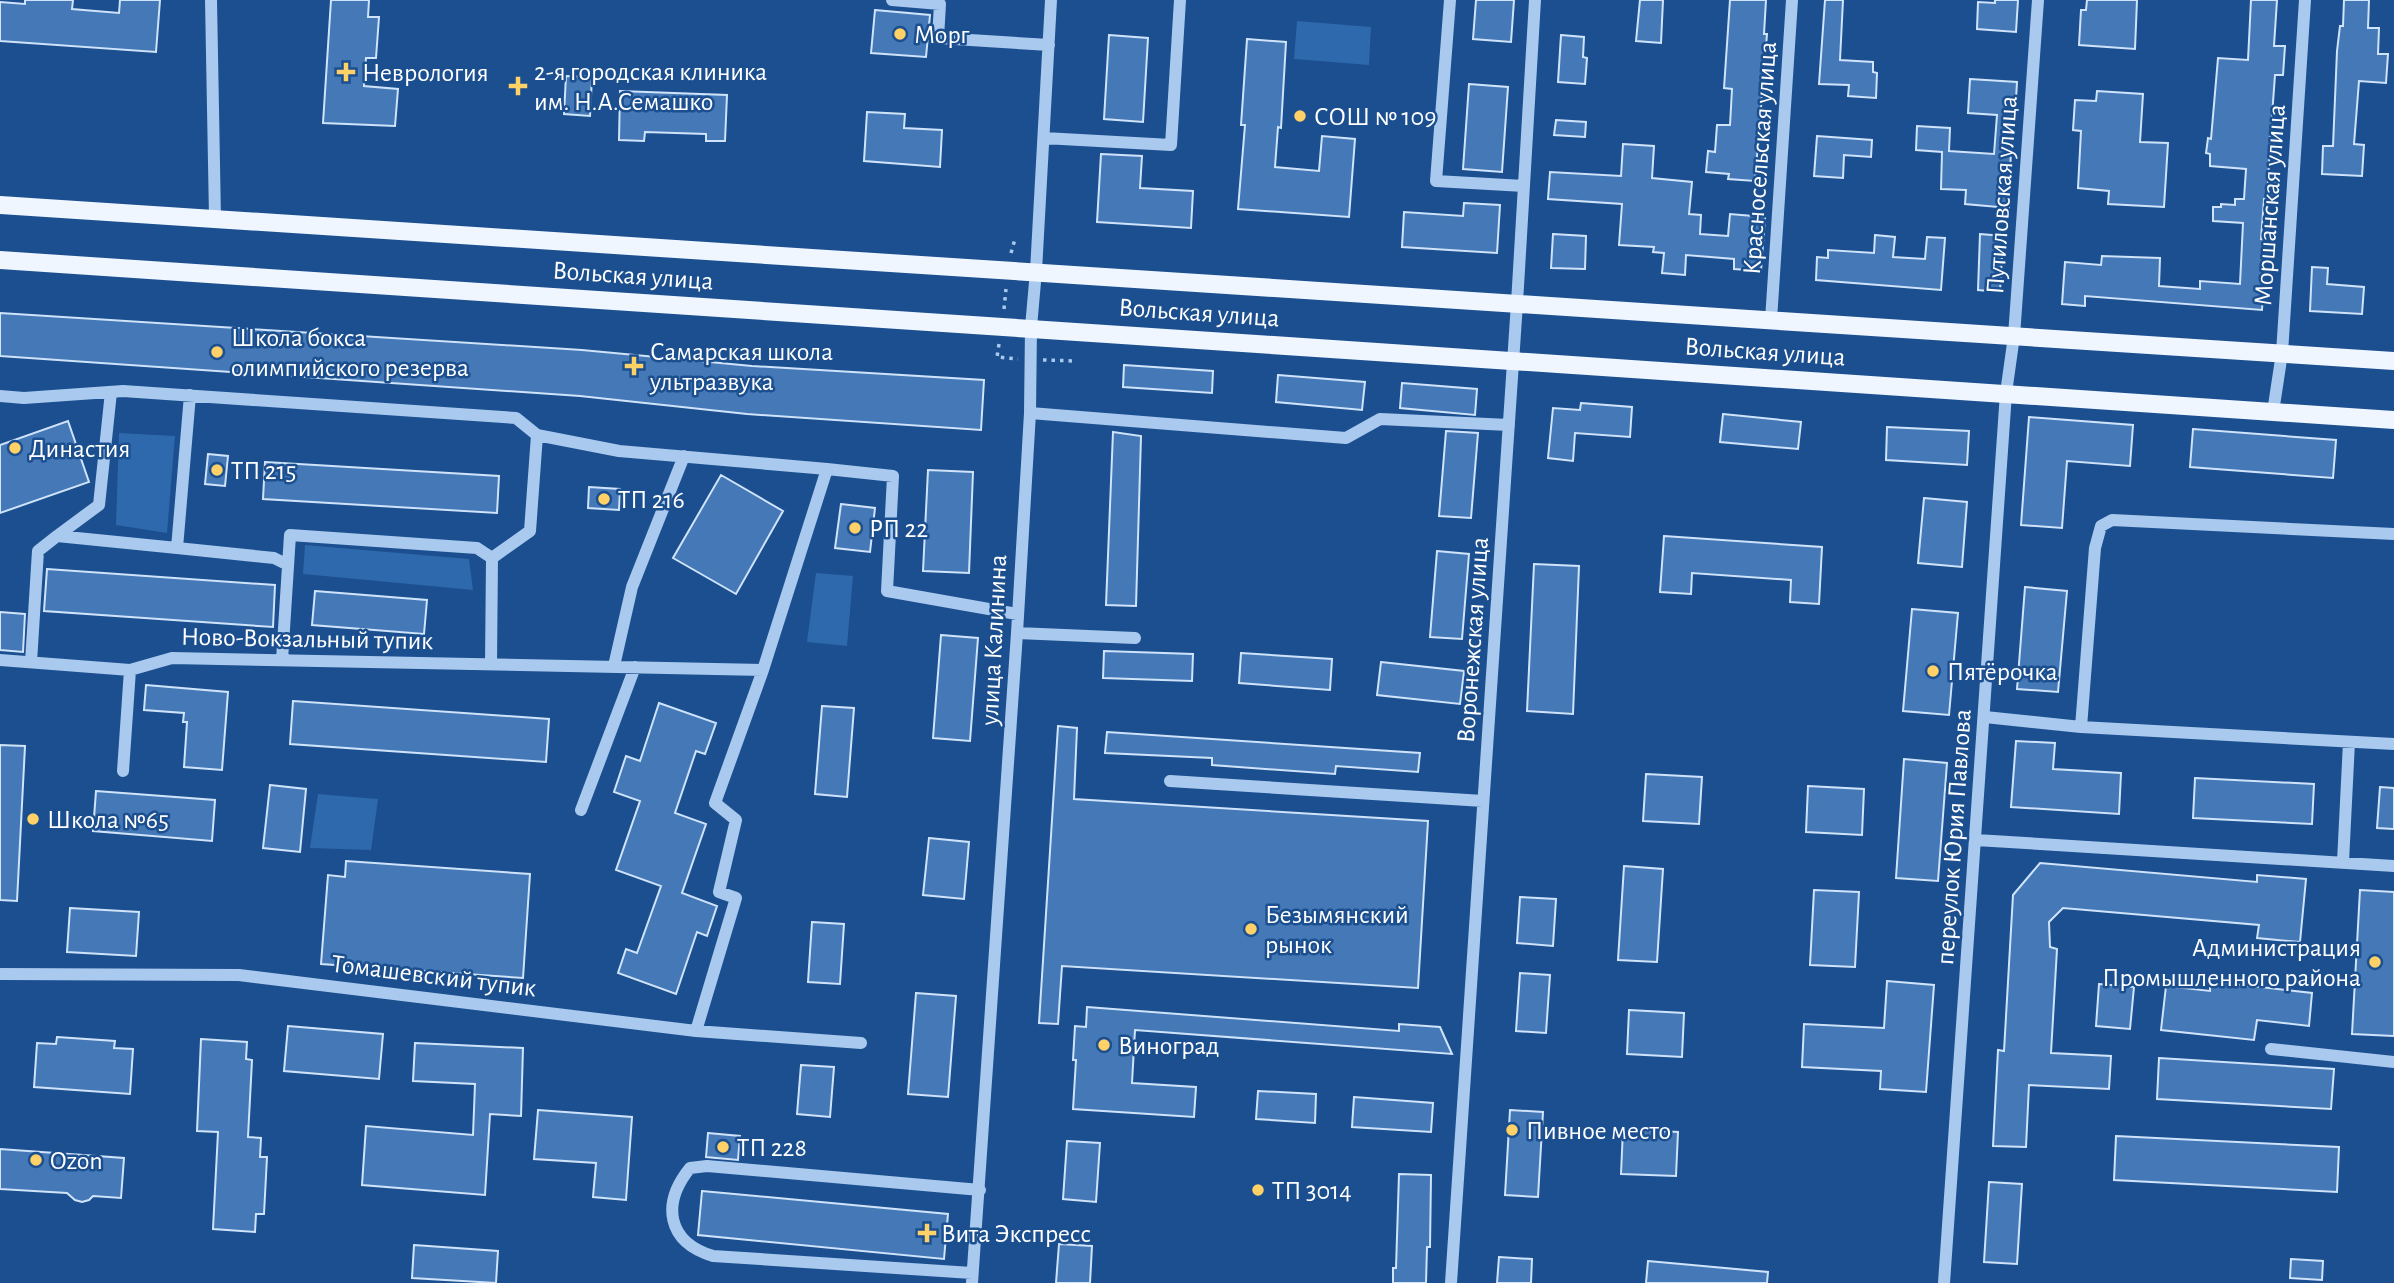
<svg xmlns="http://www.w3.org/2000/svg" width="2394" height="1283" viewBox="0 0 2394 1283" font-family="'Alegreya Sans',sans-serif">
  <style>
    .green { fill: #2e69ad }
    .building { fill: #4478b7; stroke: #cfe3fa; stroke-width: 2 }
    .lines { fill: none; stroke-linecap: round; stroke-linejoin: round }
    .path { stroke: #a9c9ee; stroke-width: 3.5; stroke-dasharray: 3.5 5; stroke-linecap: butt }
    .minor { stroke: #a9c9ee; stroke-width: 12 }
    .major { stroke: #f0f6ff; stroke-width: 18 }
    .poi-dot { fill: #ffd166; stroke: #1b4f8f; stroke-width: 2.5 }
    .labels { text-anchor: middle; stroke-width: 5; stroke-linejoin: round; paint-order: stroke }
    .poi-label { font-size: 26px; fill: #fff; stroke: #1b4f8f; text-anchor: start }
    .street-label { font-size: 26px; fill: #fff; stroke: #1b4f8f }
  </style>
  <rect width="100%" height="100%" fill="#1b4f8f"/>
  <path class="green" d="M1297,21l74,6 -2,38 -75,-6z
    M119,433l56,3 -8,97 -51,-8z
    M305,545l164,14 4,31 -170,-16z
    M816,573l37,3 -6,70 -40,-4z
    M318,794l60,5 -7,51 -61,-2z"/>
  <path class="building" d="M25,0h48l-1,9 47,4 1,-13h40l-4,52 -156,-11v-39l25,2z
    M331,0h38l-1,17h11l-3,41h-10l-2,28 34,3 -3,37 -72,-3z
    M1476,0h38l-3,42 -38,-3z
    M1640,0h23l-2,43 -25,-2z
    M1730,0h36l-2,34h3l-12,147 -27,-2 1,-5 -23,-2 2,-21 7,1 2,-27h13l2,-36 -8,-1z
    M1825,0h18l-3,60 33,2v10l4,1 -1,25 -28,-2 1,-11 -30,-1z
    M1995,0h23l-2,32 -39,-3 1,-27 17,1z
    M2087,0h50l-2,49 -56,-4 2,-35h5z
    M2251,0h26l-3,46h11l-2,29h-8l-5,68 -2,40h8l-1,17 -11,-1 -3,40 9,1 -2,23h-3l-3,47 -177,-14v10l-23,-2 3,-42 36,3 1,-9 58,2 -1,28 41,3v-8l40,3 3,-61 -30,-2v-14h8v-3l14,1v-6h9l2,-30 -36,-3v-12l-4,-1 2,-15 3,1 7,-81 30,2z
    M2344,0h25l-1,28h11l-1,26h10l-2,29 -27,-2 -5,63 10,1 -2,31 -40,-2 1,-28h10l4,-95 3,-25h3z
    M875,10l55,5 -4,42 -55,-4z
    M1109,35l39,3 -5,84 -39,-3z
    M1561,35l23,2 -1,20 4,1 -2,26 -27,-2z
    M1247,39l39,3 -5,86 -3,-1 -3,40 44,4 3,-35 33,3 -6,78 -111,-8 7,-84h-4z
    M566,76l26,1 -2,39 -26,-2z
    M1970,79l47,3 -2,34h-3l-3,92 -44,-4 1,-14 -25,-1 1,-37 -26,-2 1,-24 33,2 -1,23 45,3 3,-39 -29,-2z
    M1469,84l39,3 -6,85 -39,-3z
    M620,91l107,4 -2,46h-19v-7l-61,-2 -1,9 -25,-1z
    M2097,91l46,3 -3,48 28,1 -4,64 -56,-3 1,-13 -31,-3 3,-57 -8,-1 2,-30 21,1z
    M867,112l38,2 -1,14 38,2 -2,37 -76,-6z
    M1556,120l30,2 -1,15 -31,-2z
    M1817,136l55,4 -1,17 -27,-2 -1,23 -29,-2z
    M1623,144l31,2 -2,32 40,4 -3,32 12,1 -1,19 28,2 2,-22 35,3 -4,54 -27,-2v-10l-48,-4 -1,20 -23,-2 2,-20 -11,-1 1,-5 -35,-2 3,-41 -74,-5 2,-27 71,4z
    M1101,154l41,2 -2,32 53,3 -2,37 -94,-6z
    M1464,203l36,2 -3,48 -95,-6 2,-35 59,4z
    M1553,234l33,2 -1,33 -34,-1z
    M1980,234l23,2 -3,56 -22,-2z
    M1875,235l20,2 -2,20 32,2 2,-22 18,1 -4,52 -125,-10 1,-23 11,1v-8l46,3z
    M2312,267l16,1 -1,16 37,3 -2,27 -52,-3z
    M0,313l582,37 170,16 232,14 -3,50 -234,-16 -167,-18 -580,-40z
    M1124,365l89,6 -1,22 -89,-6z
    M1278,375l87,7 -3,28 -86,-8z
    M1402,383l75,6 -2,26 -75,-7z
    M1581,403l51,4 -2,30 -55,-4 -2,28 -25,-3 5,-50 27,2z
    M1723,414l78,8 -3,27 -78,-7z
    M2029,417l104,8 -3,41 -63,-5 -5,67 -41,-3z
    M68,421l21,61 -89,31v-68z
    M1887,427l82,4 -2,34 -81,-5z
    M2193,429l143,11 -3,38 -143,-11z
    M1446,431l32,2 -7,85 -32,-2z
    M1113,432l28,4 -5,170 -30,-1z
    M208,454l20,2 -3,30 -20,-2z
    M265,462l234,14 -2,37 -234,-14z
    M928,470l45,2 -4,101 -46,-2z
    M721,475l62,36 -47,83 -63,-36z
    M589,487l31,2 -1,21 -31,-2z
    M1924,498l43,4 -5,65 -44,-4z
    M841,504l34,4 -5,44 -35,-4z
    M1664,536l158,11 -3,57 -29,-2 1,-22 -99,-7 -1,21 -31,-2z
    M1437,551l32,3 -7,85 -32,-2z
    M1534,564l45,2 -6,148 -46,-3z
    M47,569l228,16 -2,42 -229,-16z
    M2025,587l42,4 -9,101 -41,-3z
    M315,591l112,9 -3,34 -112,-9z
    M1912,609l46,4 -9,102 -46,-4z
    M0,612l25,2 -2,38 -23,-2z
    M941,635l37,3 -8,103 -37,-3z
    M1104,651l89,3 -1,27 -89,-3z
    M1241,653l91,6 -2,31 -91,-7z
    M1381,662l83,9 -4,33 -83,-9z
    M146,685l82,7 -6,78 -38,-3 3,-45h-4l1,-9 -40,-3z
    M293,701l256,18 -3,43 -256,-18z
    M659,703l57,20 -11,31 -9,-3 -21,62 31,11 -24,69 35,13 -10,30 -10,-4 -21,62 -58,-21 8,-24 11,4 24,-67 -45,-16 24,-69 -26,-9 12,-36 14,5z
    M822,706l32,2 -7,89 -32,-3z
    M1058,726l19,2 -3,71 354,22 -10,167 -356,-22 -4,58 -19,-1z
    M1107,732l313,21 -2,19 -82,-6 -1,8 -123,-9v-7l-107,-5z
    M2016,741l39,2 -2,26 68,4 -2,41 -108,-7z
    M0,745l25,1 -8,155 -17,-1z
    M1904,759l43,4 -9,118 -42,-3z
    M1646,774l56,3 -3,47 -56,-3z
    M2195,778l119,6 -2,40 -119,-6z
    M270,785l36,4 -6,63 -37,-4z
    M1808,786l56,3 -2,46 -56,-3z
    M2380,787l14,1v41l-17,-1z
    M96,791l119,9 -3,41 -119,-10z
    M929,838l40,4 -5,57 -41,-4z
    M346,861l184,13 -7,104 -202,-14 7,-89 17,2z
    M2040,863l217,19v-7l49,4 -6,63 -43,-4 2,-13 -196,-17 -14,14 1,25 7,2 -6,104 60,3 -2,33 -80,-4 -3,62 -33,-1 5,-96 6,1 9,-156z
    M1624,866l39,3 -6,93 -39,-2z
    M1814,890l45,2 -4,75 -45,-2z
    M2360,890l34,2v144l-42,-2z
    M1520,897l36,2 -3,47 -36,-3z
    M70,908l69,4 -3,44 -69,-4z
    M812,922l32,2 -4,60 -32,-2z
    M1520,973l30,2 -4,58 -30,-2z
    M1887,981l47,4 -8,107 -46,-3 1,-18 -79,-4 2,-43 80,4z
    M2210,981l102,12 -3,33 -52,-6 -3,20 -93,-10 5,-44 44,5z
    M2099,984l35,3 -4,42 -34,-3z
    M916,993l40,3 -8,101 -40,-3z
    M1087,1007l312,24v-7l41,3 12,27 -317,-24 -3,53 64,4 -2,30 -121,-8 3,-49h-3l2,-34 11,1z
    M1629,1010l55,3 -2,44 -55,-3z
    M288,1026l95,8 -4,45 -95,-8z
    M57,1037l58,4 -1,7 19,1 -3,45 -96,-7 3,-44 19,1z
    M201,1039l46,3 -1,17 6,1 -4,77 13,1 -1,19h7l-3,57h-8l-1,18 -42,-3 5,-97 -21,-1z
    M415,1043l108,5 -2,68 -31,-2 -5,81 -123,-10 4,-59 107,9 2,-51 -62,-3z
    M2159,1058l175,11 -3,40 -174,-10z
    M801,1065l33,2 -4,50 -33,-3z
    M1258,1091l58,3 -1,29 -59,-4z
    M1354,1097l79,6 -2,29 -79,-5z
    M538,1110l94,7 -6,83 -33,-3 3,-34 -62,-4z
    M1510,1110l33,2 -5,85 -33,-2z
    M1623,1129l55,3 -2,44 -55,-2z
    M708,1133l32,3 -2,24 -32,-3z
    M2116,1136l223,11 -2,45 -223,-12z
    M1067,1141l33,2 -4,59 -33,-3z
    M0,1149l124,9 -3,40 -28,-2 -4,4 -7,2 -7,-2 -8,-7 -67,-4z
    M1399,1174l32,1 -1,72h-3l-1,36h-33v-15h3z
    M1989,1182l33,2 -5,80 -33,-2z
    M702,1191l246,23 -4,45 -246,-24z
    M1059,1244l33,2 -2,37h-34z
    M414,1245l84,6 -2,32 -84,-5z
    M1499,1257l33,2 -1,24h-34z
    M2291,1259l32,2 -1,19 -32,-2z
    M1648,1261l120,11 -1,11h-121z"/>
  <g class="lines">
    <path class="path" d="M1011,253l4,-14
      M1004,309l2,-20
      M999,344l-2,13 21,2
      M1043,360l33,1"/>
    <path class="minor" d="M211,0l4,218
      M892,0l48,4 -2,34 111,7
      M1450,0l-14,181 88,5
      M1044,138l127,7 9,-145
      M1771,320l21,-320
      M190,395l-13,153 97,10 14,7
      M0,396l24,2 99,-7 393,27 21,17 82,16 208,18
      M2273,412l9,-59 23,-353
      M1030,413l316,25 34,-19 129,6
      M57,536l42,-31 12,-113
      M1017,633l118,5
      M0,660l130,10 42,-12 591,12 64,-201 66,7 -6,115 130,23
      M282,660l8,-125 187,13 15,10
      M31,662l7,-111 19,-15 120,12
      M491,664l1,-106 38,-27 7,-96
      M614,666l18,-79 52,-131
      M1985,717l96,10 313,17
      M2081,727l14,-179 6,-22 11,-6 282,14
      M123,771l7,-101
      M1170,781l313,20
      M581,810l54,-143
      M1976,840l418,26
      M2343,862l6,-120
      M0,974l239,1 457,56 165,12
      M696,1031l40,-133 -17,-6 17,-72 -21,-17 48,-133
      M2271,1049l123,13
      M972,1273l-259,-17c-46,-14 -52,-52 -23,-88l17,-2 273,24
      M972,1283l45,-650 13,-220 1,-86 5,-56 15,-271
      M1451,1283l66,-980 18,-303
      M1944,1283l62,-890 8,-57 24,-336"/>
    <path class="major" d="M0,205l2394,156
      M0,260l2394,160"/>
  </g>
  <g class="poi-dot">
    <circle cx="900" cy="34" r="7"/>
    <path d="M342.5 61.5h7v7h7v7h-7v7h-7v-7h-7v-7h7z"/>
    <path d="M514.5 75.5h7v7h7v7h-7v7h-7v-7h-7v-7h7z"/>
    <circle cx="1300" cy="116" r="7"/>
    <circle cx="217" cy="352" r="7"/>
    <path d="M630.5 355.5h7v7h7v7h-7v7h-7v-7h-7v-7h7z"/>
    <circle cx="15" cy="448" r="7"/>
    <circle cx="217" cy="470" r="7"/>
    <circle cx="604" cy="499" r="7"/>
    <circle cx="855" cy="528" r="7"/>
    <circle cx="1933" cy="671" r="7"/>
    <circle cx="33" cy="819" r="7"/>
    <circle cx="1251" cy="929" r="7"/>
    <circle cx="2375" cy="962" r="7"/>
    <circle cx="1104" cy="1045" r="7"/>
    <circle cx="1512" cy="1130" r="7"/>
    <circle cx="723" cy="1147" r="7"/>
    <circle cx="36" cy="1160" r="7"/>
    <circle cx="1258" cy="1190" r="7"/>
    <path d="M923.5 1222.5h7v7h7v7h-7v7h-7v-7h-7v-7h7z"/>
  </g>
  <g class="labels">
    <g class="poi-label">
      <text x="914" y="43">Морг</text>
      <text x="534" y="80">2-я городская клиника<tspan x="534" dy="30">им. Н.А.Семашко</tspan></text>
      <text x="362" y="81">Неврология</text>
      <text x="1314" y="125">СОШ № 109</text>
      <text x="231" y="346">Школа бокса<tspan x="231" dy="30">олимпийского резерва</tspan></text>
      <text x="650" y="360">Самарская школа<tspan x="650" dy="30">ультразвука</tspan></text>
      <text x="29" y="457">Династия</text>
      <text x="231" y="479">ТП 215</text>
      <text x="618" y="508">ТП 216</text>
      <text x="869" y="537">РП 22</text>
      <text x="1947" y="680">Пятёрочка</text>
      <text x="47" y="828">Школа №65</text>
      <text x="1265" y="923">Безымянский<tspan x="1265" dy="30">рынок</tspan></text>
      <text x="2361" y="956" text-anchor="end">Администрация<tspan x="2361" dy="30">Промышленного района</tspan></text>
      <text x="1118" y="1054">Виноград</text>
      <text x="1526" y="1139">Пивное место</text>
      <text x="737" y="1156">ТП 228</text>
      <text x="50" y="1169">Ozon</text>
      <text x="1272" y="1199">ТП 3014</text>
      <text x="941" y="1242">Вита Экспресс</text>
    </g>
    <g class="street-label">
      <text transform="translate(1759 158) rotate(-86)" y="9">Красносельская улица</text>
      <text transform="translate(2001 195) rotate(-86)" y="9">Путиловская улица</text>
      <text transform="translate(2269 205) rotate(-86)" y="9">Моршанская улица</text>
      <text transform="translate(633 275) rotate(4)" y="9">Вольская улица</text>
      <text transform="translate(1199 312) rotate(4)" y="9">Вольская улица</text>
      <text transform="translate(1765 351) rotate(4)" y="9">Вольская улица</text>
      <text transform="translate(307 638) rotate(1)" y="9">Ново-Вокзальный тупик</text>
      <text transform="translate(993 640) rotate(-87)" y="9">улица Калинина</text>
      <text transform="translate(1472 640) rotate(-86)" y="9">Воронежская улица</text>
      <text transform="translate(1953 837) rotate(-86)" y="9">переулок Юрия Павлова</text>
      <text transform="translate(434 975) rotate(7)" y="9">Томашевский тупик</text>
    </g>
  </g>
</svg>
